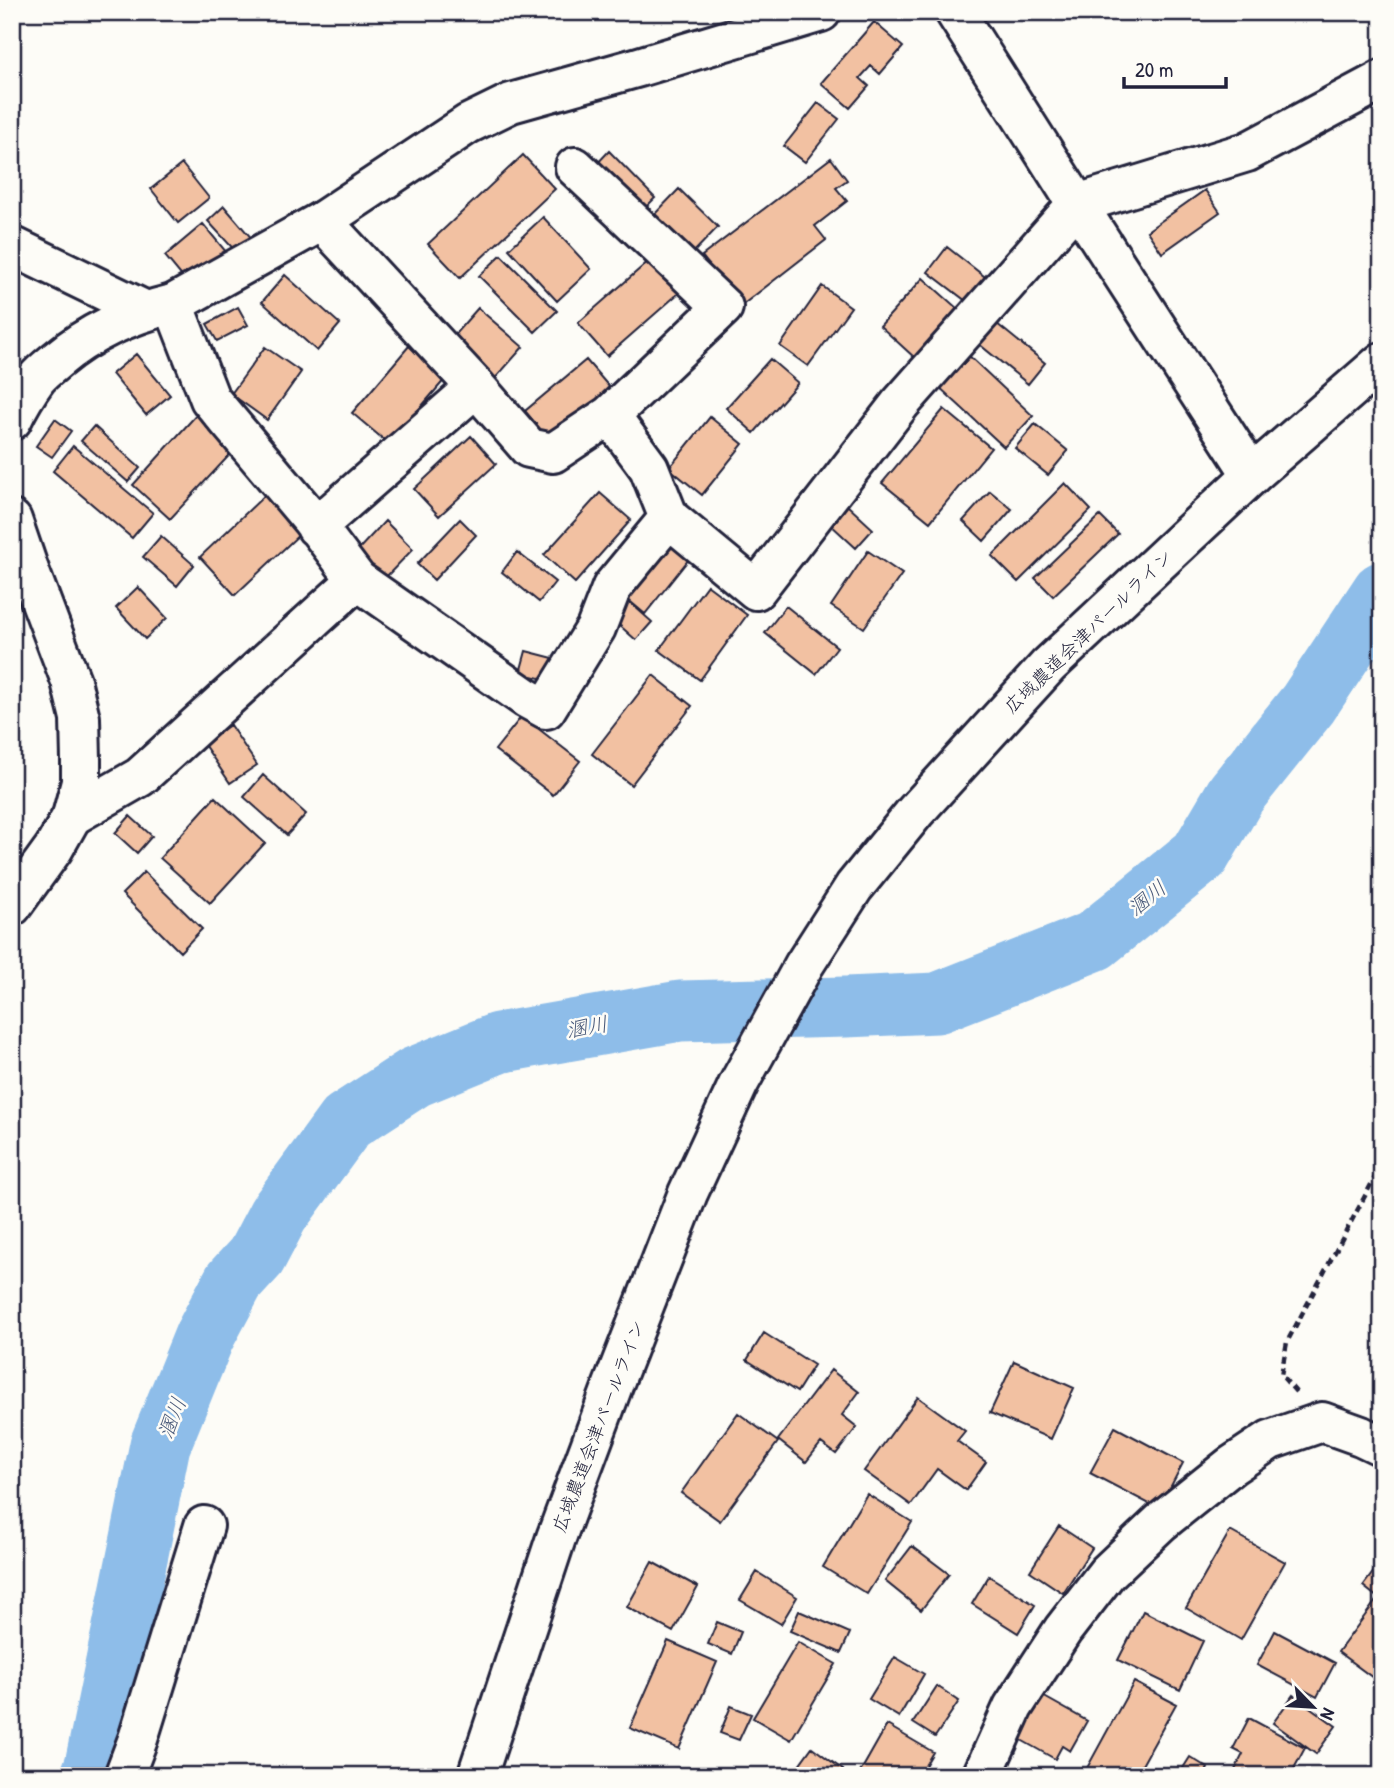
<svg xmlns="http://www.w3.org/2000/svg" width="1394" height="1788" viewBox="0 0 1394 1788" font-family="'Patrick Hand','Klee One',sans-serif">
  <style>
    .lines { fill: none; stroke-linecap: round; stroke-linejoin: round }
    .river { stroke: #8ebde9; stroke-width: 61 }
    .building { fill: #f2c1a2; stroke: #22223b; stroke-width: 2 }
    .minor-casing { stroke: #22223b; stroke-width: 44 }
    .tertiary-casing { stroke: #22223b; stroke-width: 44 }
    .path { stroke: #22223b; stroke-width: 4.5; stroke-dasharray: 7 5; stroke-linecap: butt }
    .minor { stroke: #fdfcf7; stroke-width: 38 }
    .tertiary { stroke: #fdfcf7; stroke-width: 38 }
    .labels { text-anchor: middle; stroke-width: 5; stroke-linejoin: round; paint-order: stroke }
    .street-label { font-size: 19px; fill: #22223b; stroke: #fdfcf7 }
    .water-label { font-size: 21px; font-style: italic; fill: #485878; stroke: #fdfcf7 }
  </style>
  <rect width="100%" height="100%" fill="#fdfcf7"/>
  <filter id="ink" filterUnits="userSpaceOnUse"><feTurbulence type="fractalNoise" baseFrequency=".0143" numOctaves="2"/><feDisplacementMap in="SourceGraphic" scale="14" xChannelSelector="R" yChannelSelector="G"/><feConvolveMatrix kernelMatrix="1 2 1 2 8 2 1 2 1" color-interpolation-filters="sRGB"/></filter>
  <g filter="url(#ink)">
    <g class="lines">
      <path class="river" d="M91,1776l4,-11 65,-320 44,-108 30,-56 22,-24 22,-42 68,-93 69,-45 83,-34 182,-32 166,-4 91,-4 157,-62 106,-86 36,-61 72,-90 74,-112"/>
    </g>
    <path class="building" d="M874,22l29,25 -23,27 -9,-8 -11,12 9,8 -19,22 -29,-25z
      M818,103l21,16 -34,43 -21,-16z
      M609,151l46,47 -15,15 -46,-46z
      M523,155l32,34 -95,89 -32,-34z
      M831,158l16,22 -11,8 11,13 -32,25 11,14 -85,66 -39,-50z
      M182,164l27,34 -31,25 -27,-34z
      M679,189l39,38 -29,30 -39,-38z
      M1205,190l15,22 -58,41 -15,-22z
      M224,206l30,35 -16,13 -30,-33z
      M543,217l48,52 -34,32 -48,-52z
      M203,224l24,29 -38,32 -24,-29z
      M947,247l42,33 -19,24 -42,-32z
      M501,255l56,56 -22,21 -56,-56z
      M650,260l29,33 -72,63 -29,-33z
      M285,275l55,49 -23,27 -55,-49z
      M923,278l35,31 -43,49 -35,-32z
      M822,286l29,21 -43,59 -28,-20z
      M238,307l10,18 -31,16 -10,-17z
      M478,308l45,39 -31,35 -45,-39z
      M991,319l54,44 -17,21 -54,-44z
      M409,346l37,32 -57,66 -37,-31z
      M265,347l36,25 -34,48 -36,-26z
      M966,353l67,63 -29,31 -67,-62z
      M136,354l34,41 -24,20 -34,-41z
      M770,359l28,24 -44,50 -28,-25z
      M586,360l25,29 -61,52 -25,-30z
      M944,409l47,39 -61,74 -48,-39z
      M199,412l38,35 -67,72 -37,-34z
      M710,417l33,27 -41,51 -33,-27z
      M55,419l16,12 -19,26 -16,-11z
      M1035,424l33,27 -20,24 -33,-27z
      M94,426l46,42 -12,14 -47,-41z
      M471,436l25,28 -57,52 -25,-27z
      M73,446l80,67 -21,25 -79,-67z
      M1065,483l26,27 -73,72 -26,-26z
      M990,491l22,18 -28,32 -21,-20z
      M267,493l36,38 -68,64 -35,-38z
      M600,493l31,27 -56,63 -31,-28z
      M847,505l26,24 -17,19 -26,-24z
      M1100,516l18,18 -65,62 -18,-18z
      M460,519l16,16 -42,45 -17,-16z
      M385,521l28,28 -29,30 -27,-28z
      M161,536l33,29 -17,21 -34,-29z
      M663,538l26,21 -44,55 -26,-22z
      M868,551l34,23 -38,54 -33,-22z
      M517,552l38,30 -16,20 -37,-30z
      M707,585l40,30 -47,65 -41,-30z
      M138,587l29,31 -22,21 -29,-31z
      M625,598l27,24 -16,18 -27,-24z
      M786,606l51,41 -21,27 -51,-41z
      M526,651l31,8 -5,22 -32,-8z
      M653,675l39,31 -61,79 -39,-31z
      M522,716l58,45 -27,34 -58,-45z
      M230,725l27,40 -27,18 -27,-40z
      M263,775l43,39 -19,21 -43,-38z
      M215,797l50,46 -55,60 -50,-45z
      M130,816l22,20 -15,17 -22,-20z
      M144,872l58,57 -22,23 -58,-58z
      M764,1333l50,32 -17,27 -50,-32z
      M1014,1361l60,27 -23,51 -61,-26z
      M831,1370l28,22 -17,23 15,12 -21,27 -15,-11 -15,19 -28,-22z
      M918,1397l47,34 -8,10 29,21 -20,28 -29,-21 -26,36 -47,-34z
      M738,1413l40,29 -58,79 -39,-28z
      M1115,1427l68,36 -24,46 -69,-36z
      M867,1494l45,28 -45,72 -44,-27z
      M1059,1526l33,22 -29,45 -33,-22z
      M1230,1531l55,31 -44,78 -55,-32z
      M912,1546l37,28 -28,36 -36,-29z
      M652,1562l46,25 -25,45 -46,-25z
      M1380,1563l2,1v116l-2,3 -42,-31 40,-54 -15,-12z
      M757,1572l40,25 -16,27 -41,-24z
      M989,1576l46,29 -17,28 -46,-29z
      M799,1611l51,22 -9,20 -51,-22z
      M1143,1611l60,30 -23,49 -62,-30z
      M717,1622l24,10 -9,22 -24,-10z
      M1275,1631l60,32 -18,34 -60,-32z
      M668,1641l49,21 -38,87 -49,-21z
      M798,1642l38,22 -45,76 -38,-22z
      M895,1657l29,17 -25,43 -30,-18z
      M1134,1682l42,22 -40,72h-35l-14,-8z
      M937,1686l22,15 -24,36 -22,-14z
      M1039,1694l48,27 -17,30 -8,-5 -7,13 -41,-23z
      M1293,1695l43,31 -20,28 -43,-31z
      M731,1706l20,8 -12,26 -19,-7z
      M1249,1718l56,30 -15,28h-58l11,-22 -10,-5z
      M887,1725l46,27 -14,24h-61z
      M812,1747l31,23 -4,6h-48z
      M1190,1757l18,11 -4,8h-26z"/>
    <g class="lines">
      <g class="minor-casing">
        <path id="minor" d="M955,12l122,192 175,271
          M322,221l154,166 53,61 24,5 57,-38 113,-108 -148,-140
          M12,246l134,65
          M173,304l37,95 101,120 46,61 169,118 20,11 50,-81 16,-41 57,-69
          M610,415l39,53 20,50 87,72 144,-186 177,-200 170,-52 135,-72
          M316,527l160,-140
          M72,816l68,-39 217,-197
          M124,1776l14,-37 66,-213
          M982,1776l31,-69 50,-77 44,-57 54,-51 70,-56 39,-26 52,-18 39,14 21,10"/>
      </g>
      <g class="tertiary-casing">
        <path id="tertiary" d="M12,420c7,-15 15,-28 25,-42 5,-6 13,-12 20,-18 33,-28 74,-46 116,-56l149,-83 146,-97 43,-21 128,-36 182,-55
          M12,520l17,50 42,111 9,37 1,42v22l-9,34 -18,32 -42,58
          M477,1776l79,-238 57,-153 75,-192 51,-110 65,-118 50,-78 61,-75 133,-146 204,-191 130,-113"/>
      </g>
      <path class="path" d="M1296,1392l-15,-17 6,-33 95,-178"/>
      <use href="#minor" class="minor"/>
      <use href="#tertiary" class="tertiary"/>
    </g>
  </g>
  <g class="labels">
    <g class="street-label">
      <text transform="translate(1088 631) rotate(-44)" y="7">広域農道会津パールライン</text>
      <text transform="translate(598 1426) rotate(-69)" y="7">広域農道会津パールライン</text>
    </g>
    <g class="water-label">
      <text transform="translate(1147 898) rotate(-39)" y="7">溷川</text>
      <text transform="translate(587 1027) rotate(-10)" y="7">溷川</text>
      <text transform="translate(172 1418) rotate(-68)" y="7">溷川</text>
    </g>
  </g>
  <rect width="1394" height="1788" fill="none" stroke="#fdfcf7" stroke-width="42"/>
  <rect x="21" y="21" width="1352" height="1746" fill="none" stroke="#22223b" stroke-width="2.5" filter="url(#ink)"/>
  <g transform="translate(1313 1707) rotate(115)" stroke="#fdfcf7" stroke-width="5" paint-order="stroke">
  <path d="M0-5L12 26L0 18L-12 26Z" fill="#22223b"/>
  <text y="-10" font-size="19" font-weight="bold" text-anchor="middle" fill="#22223b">N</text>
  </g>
  <path d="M1124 77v10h102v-10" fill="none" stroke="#22223b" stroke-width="3.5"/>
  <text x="1135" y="77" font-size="21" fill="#22223b" stroke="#fdfcf7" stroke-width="5" paint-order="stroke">20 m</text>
</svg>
